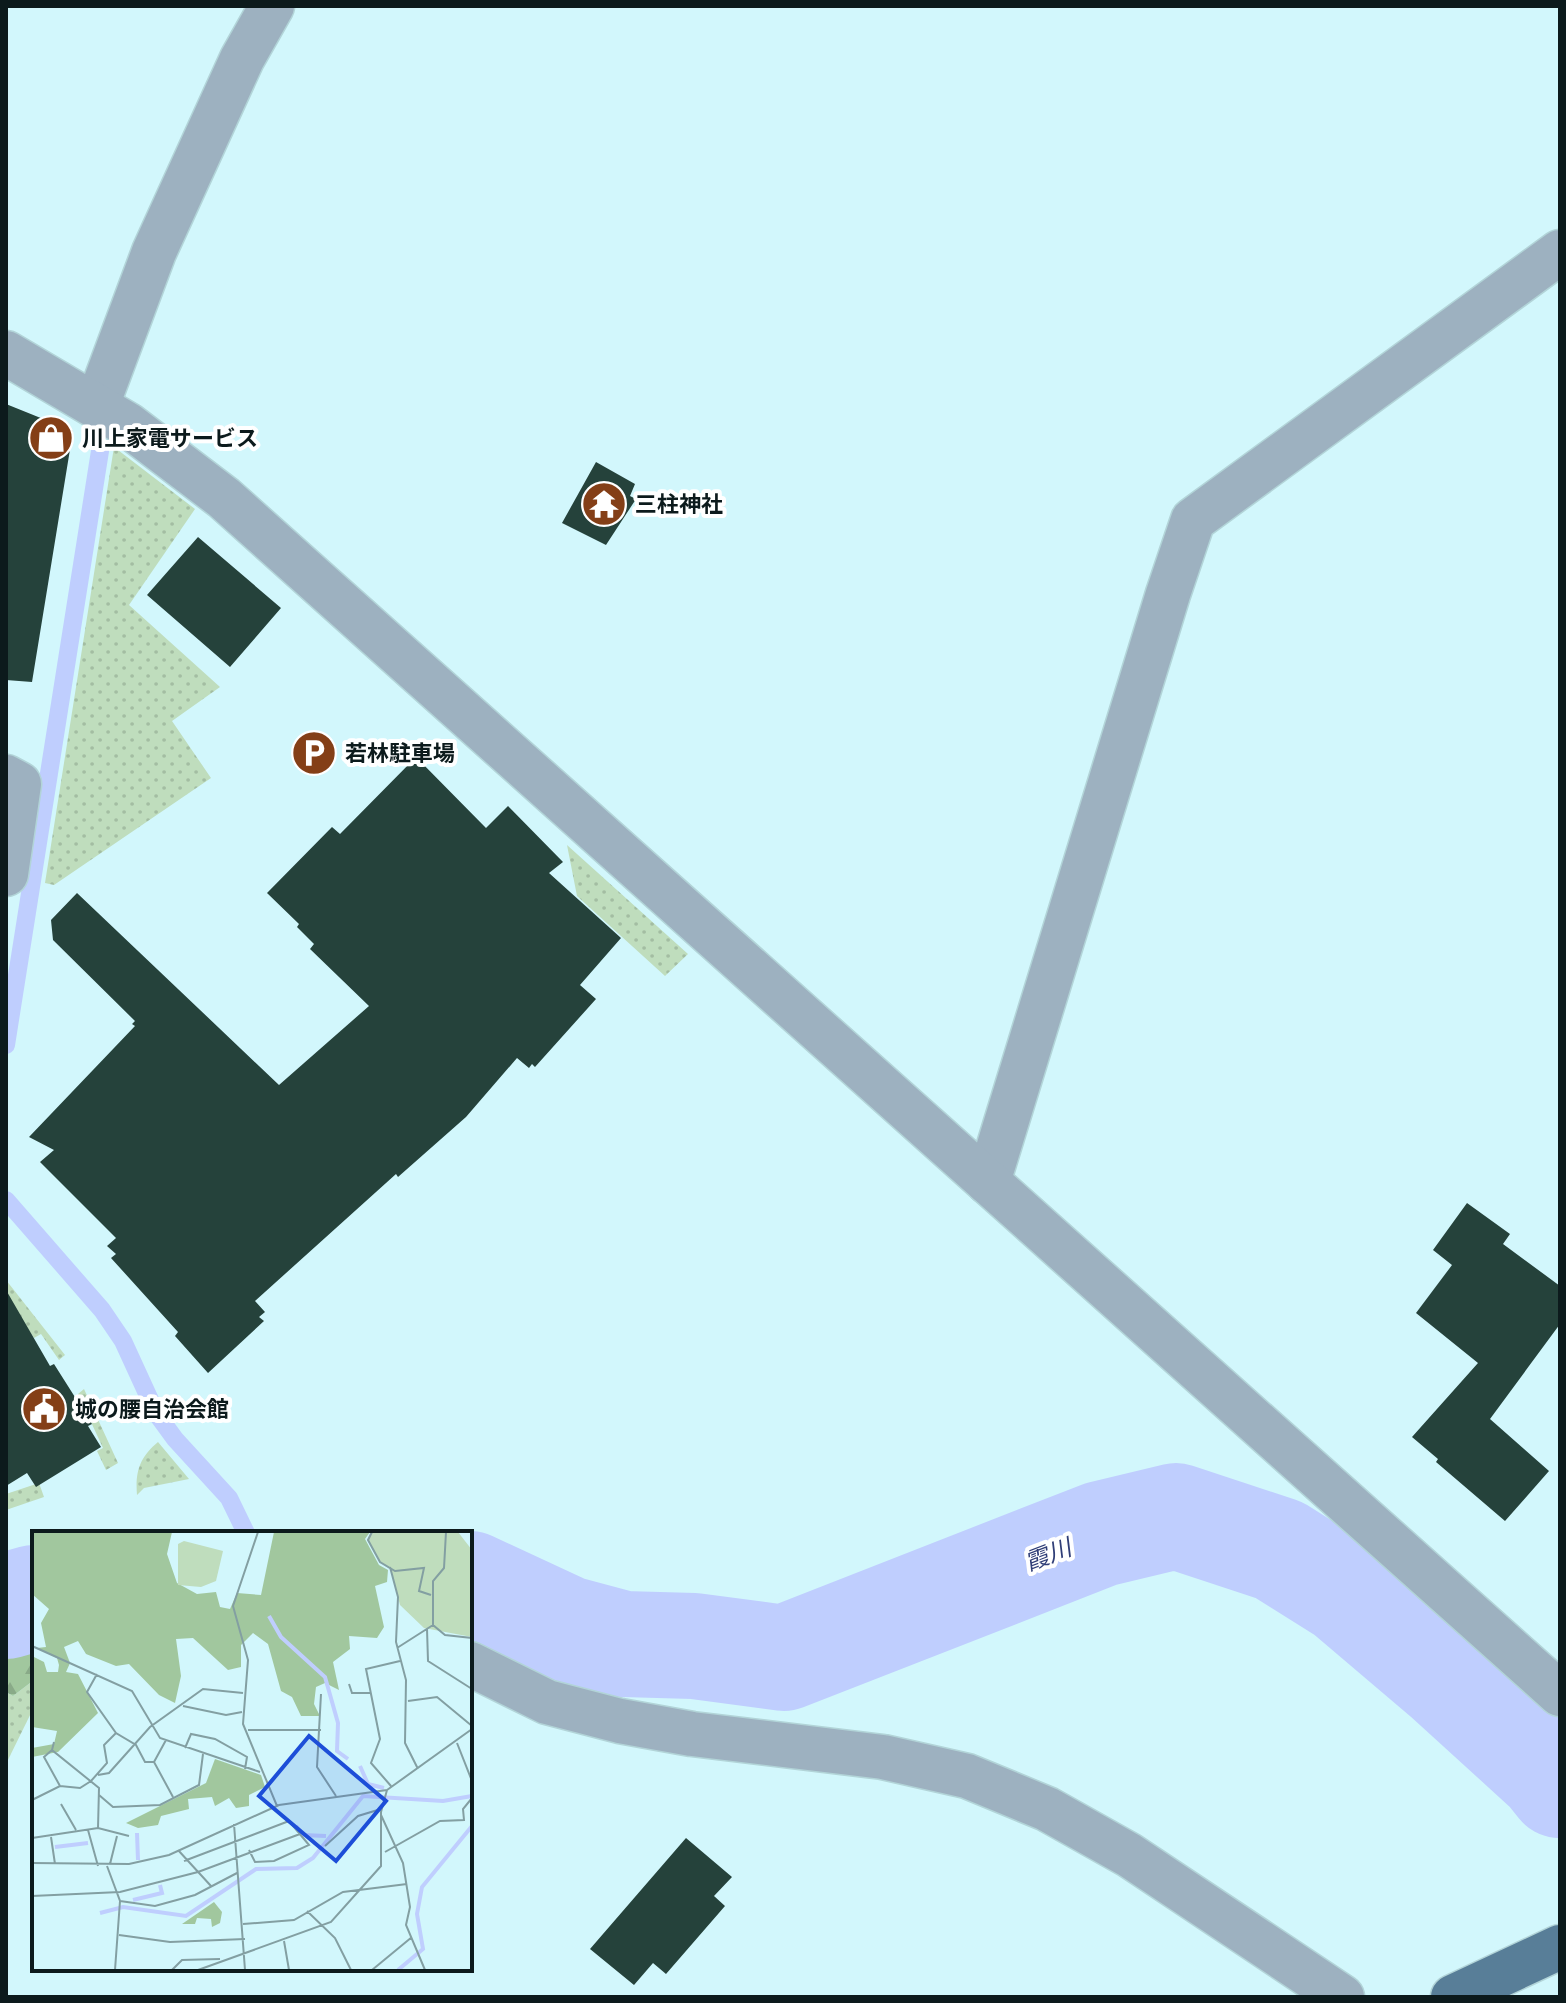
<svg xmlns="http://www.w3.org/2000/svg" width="1566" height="2003" viewBox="0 0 1566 2003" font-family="Overpass,'Noto Sans JP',sans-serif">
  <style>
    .grass { fill: url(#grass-dots) }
    .forest { fill: url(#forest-firs) }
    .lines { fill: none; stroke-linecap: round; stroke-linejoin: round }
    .stream { stroke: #bfcefe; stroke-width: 18 }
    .river { stroke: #bfcefe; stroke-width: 106 }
    .building { fill: #25423b }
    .minor-casing { stroke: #b2d4d8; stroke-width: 47 }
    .tertiary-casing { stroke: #b2d4d8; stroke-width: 47 }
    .primary-casing { stroke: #b2d4d8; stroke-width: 47 }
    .minor { stroke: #9db1c0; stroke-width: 44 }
    .tertiary { stroke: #9db1c0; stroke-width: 44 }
    .primary { stroke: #587e98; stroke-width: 44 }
    .labels { text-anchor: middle; stroke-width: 8; stroke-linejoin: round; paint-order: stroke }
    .poi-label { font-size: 22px; font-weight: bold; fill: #0c1a1c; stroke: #fff; text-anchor: start }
    .water-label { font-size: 24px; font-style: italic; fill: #303e77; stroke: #fff }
    .inset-river { fill: none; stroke: #bfcefe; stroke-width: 4 }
    .inset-road { fill: none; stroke: #839fa2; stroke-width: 2 }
    .view { fill: #1d4ed8; fill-opacity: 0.15; stroke: #1d4ed8; stroke-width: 4 }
    .inset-edge { fill: none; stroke: #0c1a1c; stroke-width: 4 }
  </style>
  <defs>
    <pattern id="grass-dots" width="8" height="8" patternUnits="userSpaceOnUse" patternTransform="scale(2)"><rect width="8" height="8" fill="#bfddbd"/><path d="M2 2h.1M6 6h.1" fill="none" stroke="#a3bda2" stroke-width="1.8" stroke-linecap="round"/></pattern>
    <pattern id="forest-firs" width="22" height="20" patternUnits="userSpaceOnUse" patternTransform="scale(2)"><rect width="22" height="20" fill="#a1c79e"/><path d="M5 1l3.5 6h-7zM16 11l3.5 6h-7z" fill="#89aa88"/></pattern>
  </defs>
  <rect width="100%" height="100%" fill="#d2f7fc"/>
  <path class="grass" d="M114,447l81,62 -66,96 91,82 -48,34 39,57 -157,107 -9,-2z
    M567,845l121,109 -23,22 -88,-80z
    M6,1280l59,75 -6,5 -18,-26 -7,4 -6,-9 -22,14z
    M84,1389l34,74 -12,7 -9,-19 6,-3 -25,-54z
    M158,1442l31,37 -45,9 -7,7c-2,-24 3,-38 21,-53z
    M39,1483l5,14 -38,13v-16z
    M34,1680v27l-28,57v-72l7,4z"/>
  <path class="forest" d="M34,1648v32l-21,16 -7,-4v-38z"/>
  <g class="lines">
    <path class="stream" d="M6,1045l94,-594
      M6,1200l96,110 21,31 33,72 19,26 54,59 17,35"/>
    <path class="river" d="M470,1584l97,45 56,15 71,2 90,12 317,-124 75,-18 103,34 67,42 100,85 102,93 12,15
      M6,1606l28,-8"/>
  </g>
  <path class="building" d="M6,404l67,27 -41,251 -26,-2z
    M596,462l39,22 -5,12 6,3 -30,46 -44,-22z
    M198,537l83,71 -51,59 -83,-72z
    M416,757l70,71 22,-22 55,56 -14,11 72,65 -41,47 16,14 -61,68 -3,-3 -3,4 -12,-10 -51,59 -68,60 -2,-3 -141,127 10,11 -6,5 5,4 -56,52 -33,-37 3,-4 -67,-74 5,-4 -9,-8 9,-8 -76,-76 14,-12 -25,-13 106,-111 -3,-2 3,-3 -82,-81 -2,-20 26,-27 202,192 90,-79 -59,-57 4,-5 -17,-17 2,-3 -32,-31 65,-66 8,7z
    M1467,1203l43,31 -7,10 57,42v38l-70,95 59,52 -44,50 -69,-59 2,-3 -26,-22 66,-74 -62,-50 36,-48 -19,-15z
    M6,1290l44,76 4,-2 38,60 -4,2 13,21 -65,40 -9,-14 -21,13z
    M686,1838l46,39 -18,19 11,10 -59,68 -13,-11 -19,22 -44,-36z"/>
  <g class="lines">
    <g class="minor-casing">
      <path id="minor" d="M97,405l57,-153 88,-193 30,-53
        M6,777l13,7 -13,90
        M988,1182l180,-588 25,-74 367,-268
        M470,1664l77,38 73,19 72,13 191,23 84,19 80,33 82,46 213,142"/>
    </g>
    <g class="tertiary-casing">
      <path id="tertiary" d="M6,353l122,72 96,73 1336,1196"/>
    </g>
    <g class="primary-casing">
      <path id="primary" d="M1453,1997l107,-50"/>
    </g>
    <use href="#minor" class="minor"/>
    <use href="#tertiary" class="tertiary"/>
    <use href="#primary" class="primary"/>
  </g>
  <defs>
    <g id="shop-disc" transform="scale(2.3)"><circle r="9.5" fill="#843f17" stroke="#fff"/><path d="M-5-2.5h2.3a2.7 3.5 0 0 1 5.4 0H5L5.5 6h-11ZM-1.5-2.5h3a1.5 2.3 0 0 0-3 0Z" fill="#fff"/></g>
    <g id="temple-disc" transform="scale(2.3)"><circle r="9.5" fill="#843f17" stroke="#fff"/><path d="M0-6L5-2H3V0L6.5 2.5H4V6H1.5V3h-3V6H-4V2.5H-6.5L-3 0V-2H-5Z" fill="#fff"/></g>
    <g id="parking-disc" transform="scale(2.3)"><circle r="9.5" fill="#843f17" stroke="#fff"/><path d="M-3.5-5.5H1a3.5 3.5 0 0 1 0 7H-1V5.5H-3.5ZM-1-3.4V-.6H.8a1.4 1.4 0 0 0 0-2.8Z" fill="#fff"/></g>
    <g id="civic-disc" transform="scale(2.3)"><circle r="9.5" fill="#843f17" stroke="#fff"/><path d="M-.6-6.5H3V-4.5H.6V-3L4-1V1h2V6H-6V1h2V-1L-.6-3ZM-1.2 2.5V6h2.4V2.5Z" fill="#fff"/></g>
  </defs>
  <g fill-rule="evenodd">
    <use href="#shop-disc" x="51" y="438"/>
    <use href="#temple-disc" x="604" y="504"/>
    <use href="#parking-disc" x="314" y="753"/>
    <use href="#civic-disc" x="44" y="1409"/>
  </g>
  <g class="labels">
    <g class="poi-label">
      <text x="82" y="446">川上家電サービス</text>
      <text x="635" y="512">三柱神社</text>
      <text x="345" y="761">若林駐車場</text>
      <text x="75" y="1417">城の腰自治会館</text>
    </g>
    <g class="water-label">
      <text transform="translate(1048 1555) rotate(-21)" y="8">霞川</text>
    </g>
  </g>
  <g transform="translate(32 1531)">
    <rect width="440" height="440" fill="#d2f7fc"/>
    <path d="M0,1h140l-5,22 10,29 20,11 19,-2 4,15 10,2 7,-16 24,2 13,-63h96l-5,7 14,26 9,5 -1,12 -12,4 9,41 -7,11 -28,-2 1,13 -17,13 6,28 -14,-7 -9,4 -2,17 6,12h-19l-9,-19 -11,-6 -13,-47 -15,-11 -12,12v22l-13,3 -35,-32 -17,1 5,37 -6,27 -16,-8 -30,-31 -13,2 -30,-12 -8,-13 -14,6 6,16 -4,9 12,2 20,39 -40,39 -26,5v-9l22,-4 3,-13 -25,-4v-71l12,6 3,10h11l1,-7 -2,-7 -20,-10 9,-1 -5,-24 8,-14 -17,-15zM183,228l46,16 4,12 -16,8v11l-13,2 -7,-10 -14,8 -3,-9 -24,2 1,10 -28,7 -3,9 -20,3 -12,-5 80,-40zM182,371l8,10 -2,11 -8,4 -1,-8 -14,-1 -2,6h-13z" fill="#a1c79e"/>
    <path d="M339,1h87l14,18v87l-48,-9 -24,-23 -9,-35 -11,-8 -13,-22z" fill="#bfddbd"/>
    <path d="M152,10l39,10 -7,30 -15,6 -23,-2v-41z" fill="#bfddbd"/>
    <path class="inset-river" d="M237,85l12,21 44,40 13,46 -1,28 11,8M328,235l8,18 16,4M264,295l7,9 23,1M105,302l1,27M23,316l33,-4M101,369l29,-7 -2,-8M68,382l23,-6 63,9 70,-47 41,-1 16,-10 50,-62 80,5 29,-5M366,439l25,-21 -6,-35 5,-27 50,-61"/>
    <path class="inset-road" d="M226,1l-25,74 15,54 -5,64 34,82M340,1l-4,8 12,22 15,9 29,-3 -5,23 12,4M414,1l-2,36 -11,13v44l12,10 27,3M358,36l8,30 -2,45 10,38 -1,63 13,26M395,98l1,32 44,28M0,115l100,45 28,47 100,34M365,117l36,-23M65,143l-10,18 29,41 20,12 9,17h9M317,153l3,9h18M289,163l-4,73 19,29M376,170l29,-4 35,29M151,175l43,9 16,-3M216,199h73M134,209l-12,22 19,35M22,211l-2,8 47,38 -1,40M425,212l15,38M153,217l6,-14 24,5 32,18 -2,12M20,219l-8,7 16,29M66,244l11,-2 41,-46 53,-38 40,4M359,255l-20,-23 9,-24 -14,-70 34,-8M67,264l14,12 47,-2 39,-20 4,-31M0,269l28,-14 20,2 11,-7 16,-18 -3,-18 12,-12M29,273l15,26M349,284l22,48 7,44 -4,18 19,45M202,293l11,146M56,299l10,36M19,306l4,27M0,307l66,-10 31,8M293,315l33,-30 23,-7M146,319l33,36M353,321l55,-31 24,-1 -1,-11 9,-11M152,330l105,-40 20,24 -35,16 -19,1 -6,-12M0,332l97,1 40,-9 110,-50 108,-15M78,333l7,-28M75,335l13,35 -5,69M0,365l88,-4 78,-20 102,-38M88,370l35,5 40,-11 42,-22M275,380l28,27 16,32M211,393l51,-4 49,-28 64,-8M87,404l51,7 75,-3M252,410l5,29M140,439l10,-10 38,-1M166,439l133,-48 50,-56v-54l6,-22 85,-61M340,439l40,-33"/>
    <path class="view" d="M277,205l77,65 -50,60 -77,-65z"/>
    <rect width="440" height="440" class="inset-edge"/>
  </g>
  <rect width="1566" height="2003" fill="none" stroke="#0c1a1c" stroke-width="16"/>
</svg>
